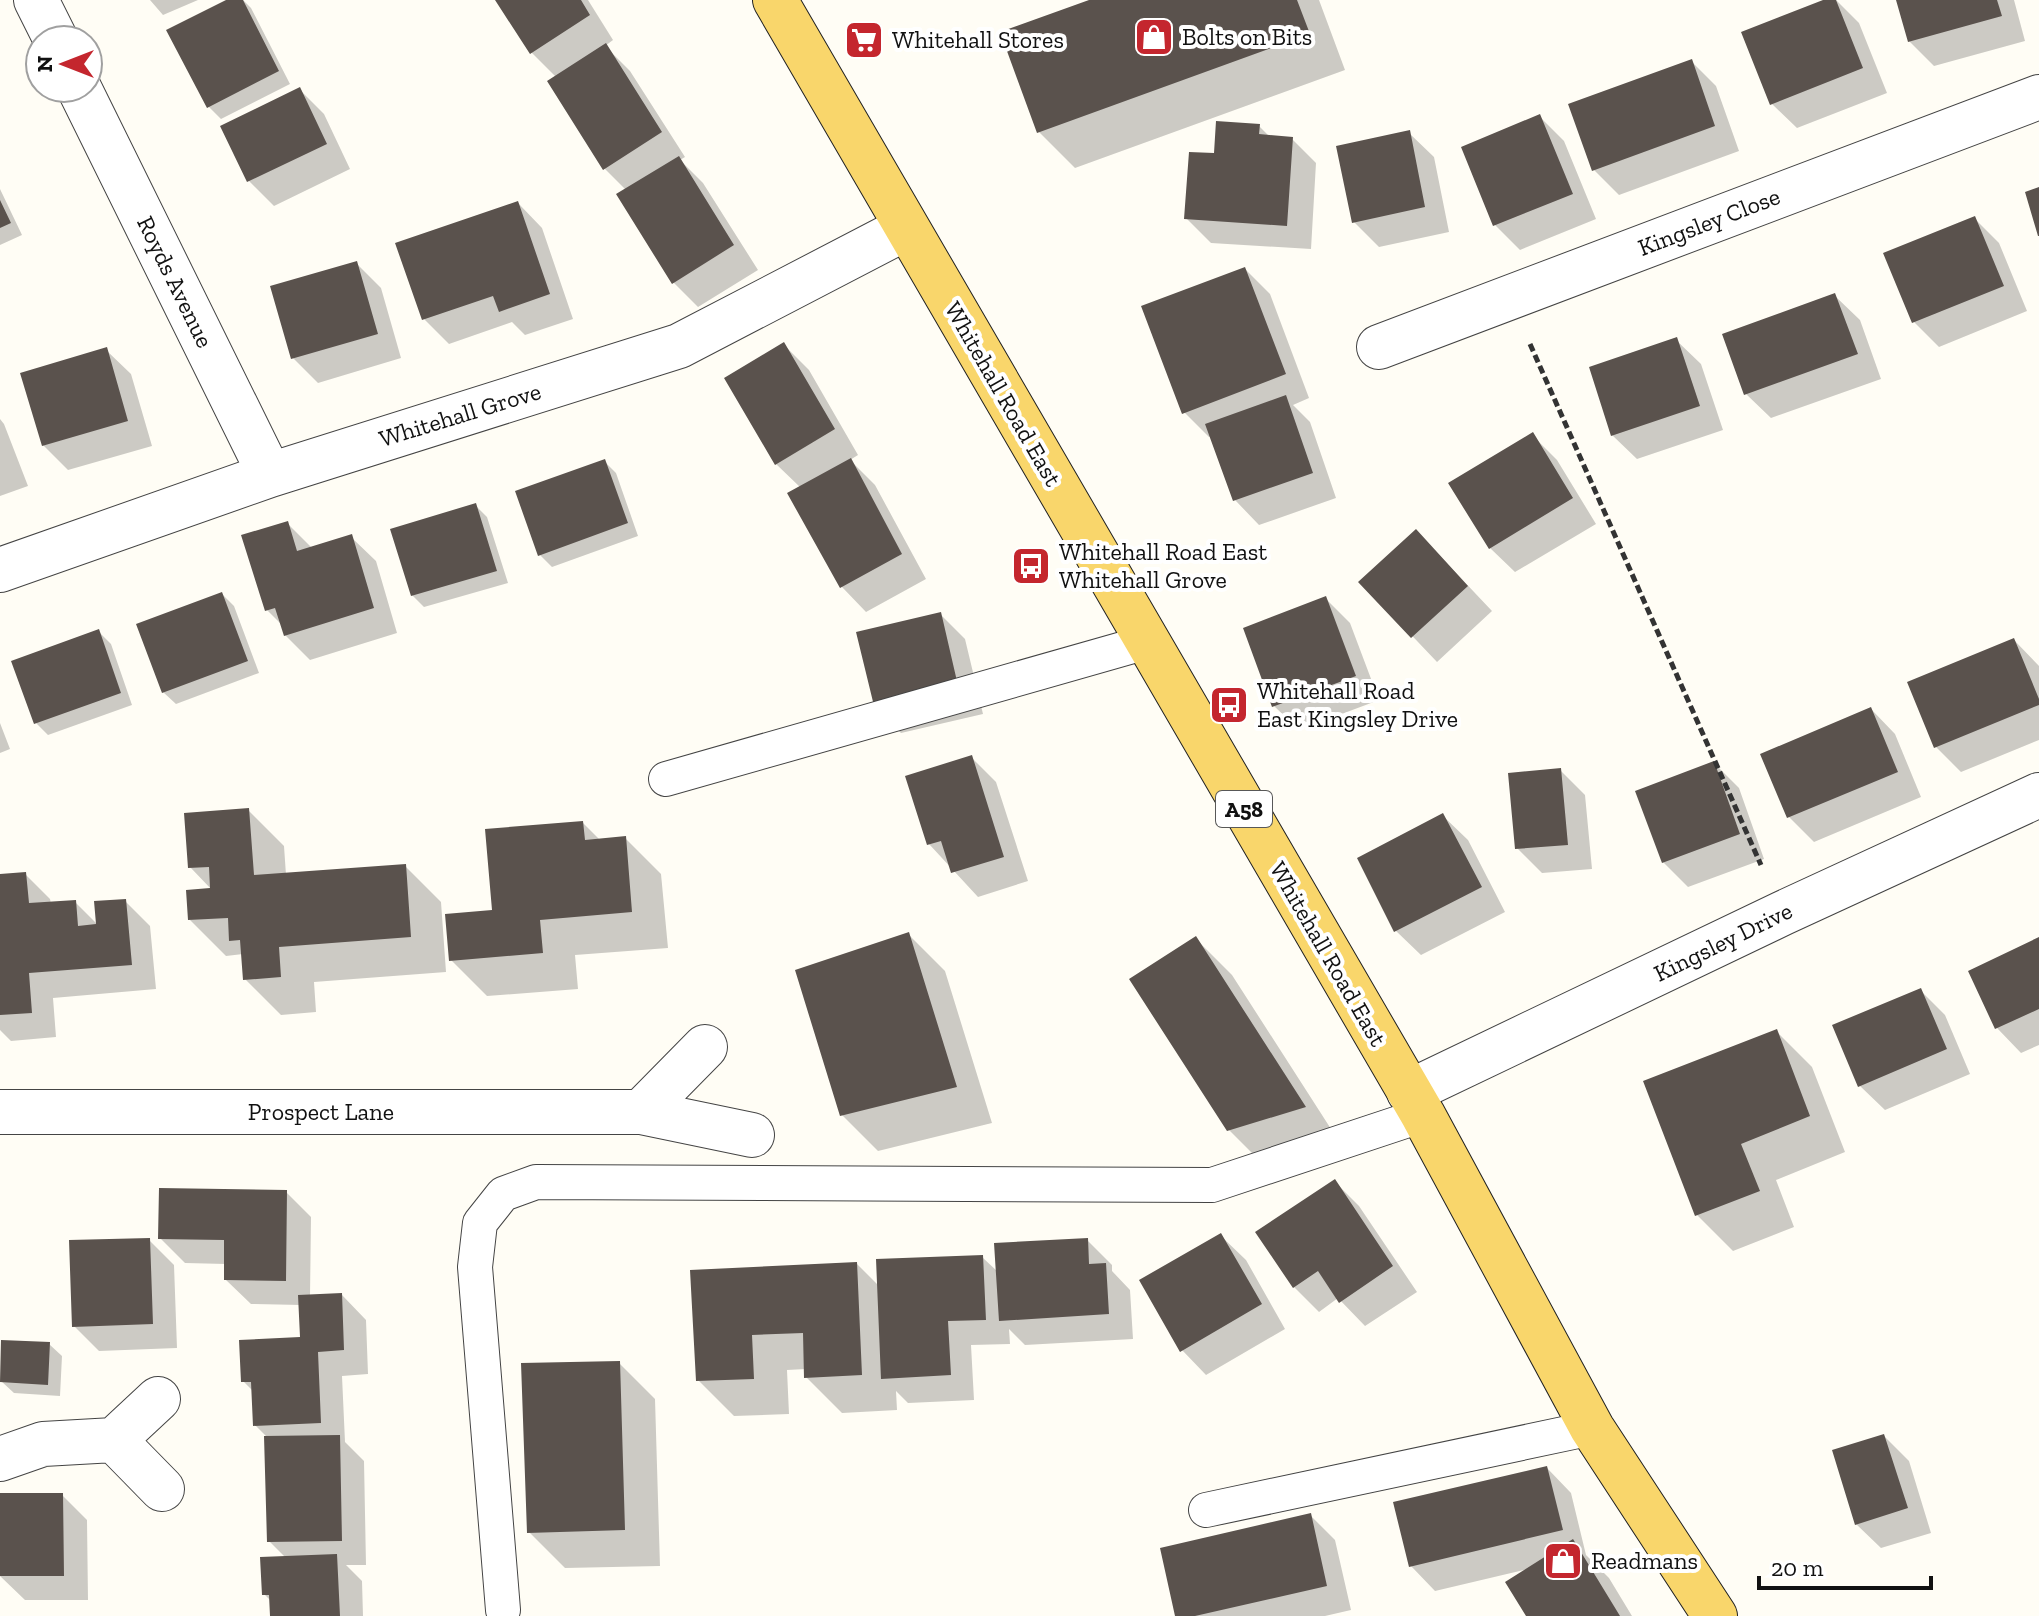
<svg xmlns="http://www.w3.org/2000/svg" width="2039" height="1616" viewBox="0 0 2039 1616" font-family="'Zilla Slab',serif">
  <style>
    .shadow { fill: #0003 }
    .building { fill: #5a524d }
    .lines { fill: none; stroke-linecap: round; stroke-linejoin: round }
    .lane-casing { stroke: #444; stroke-width: 36 }
    .street-casing { stroke: #444; stroke-width: 46 }
    .primary-casing { stroke: #222; stroke-width: 46 }
    .path { stroke: #333; stroke-width: 5; stroke-dasharray: 8 4; stroke-linecap: butt }
    .lane { stroke: #fff; stroke-width: 34 }
    .street { stroke: #fff; stroke-width: 44 }
    .primary { stroke: #f9d66b; stroke-width: 44 }
    .labels { text-anchor: middle; stroke-width: 8; stroke-linejoin: round; paint-order: stroke }
    .shield { fill: #fff; stroke: #585858; stroke-width: 2 }
    .shield-label { font-size: 22px; font-weight: bold; fill: #111 }
    .poi-label { font-size: 24px; fill: #111; stroke: #fff; text-anchor: start }
    .street-label { font-size: 24px; fill: #111; stroke: #fff }
  </style>
  <rect width="100%" height="100%" fill="#fffdf5"/>
  <path class="shadow" d="M150,0h48l-35,15z
    M230,0h13l8,8 39,76 -69,35 -13,-13z
    M497,0h91l25,40 -8,6 25,25 55,86 -5,3 23,23 55,87 -60,37 -25,-25 -47,-92 -22,-22 -47,-90 -26,-26z
    M1095,0h224l26,70 -270,98 -36,-36z
    M1828,0h8l23,23 28,70 -90,35 -25,-24z
    M1898,0h116l11,41 -91,25 -25,-25z
    M1692,62l24,24 23,65 -120,44 -25,-25z
    M300,90l24,24 26,55 -76,37 -25,-25 -26,-54z
    M1539,116l25,25 32,78 -76,31 -25,-25z
    M1259,126l11,11 22,2 24,24 -5,86 -100,-6 -25,-25 30,-63z
    M1409,133l25,24 15,75 -70,15 -25,-25z
    M0,189l22,46 -22,10z
    M518,203l24,25 31,91 -48,16 -13,-13 -63,22 -25,-25z
    M1974,218l25,25 28,68 -88,36 -25,-25z
    M356,263l25,25 20,70 -83,25 -25,-25z
    M1245,269l25,25 39,104 -16,7 17,17 26,76 -77,27 -24,-25 -23,-64 -3,1 -25,-25z
    M1835,296l25,24 21,59 -110,39 -25,-24z
    M1676,340l25,24 22,66 -86,29 -25,-24z
    M784,345l25,25 49,85 -8,5 25,25 51,94 -60,33 -24,-25 -52,-93 11,-6 -25,-24z
    M106,350l25,24 21,72 -84,24 -25,-25z
    M0,419l4,5 24,62 -28,10z
    M1532,435l25,25 39,64 -81,48 -25,-24z
    M604,461l12,12 22,63 -86,31 -12,-12z
    M475,505l12,12 21,66 -84,24 -12,-12z
    M287,523l26,26 38,-12 25,24 21,72 -87,27 -25,-25 -3,-10 -15,-15z
    M1440,556l52,55 -55,51 -76,-80z
    M222,594l12,12 25,67 -83,31 -13,-12z
    M1326,599l24,24 29,77 -80,30 -25,-24z
    M940,614l25,25 18,75 -82,19 -25,-24z
    M99,632l12,12 21,61 -84,30 -12,-12z
    M2014,640l25,26v74l-78,32 -25,-25 -27,-64z
    M1871,709l24,25 26,63 -107,45 -25,-25 -26,-62z
    M0,723l10,26 -10,4z
    M971,757l25,25 32,99 -50,16 -49,-53z
    M1714,763l25,25 25,71 -76,28 -25,-25z
    M1560,770l25,25 7,74 -50,4 -25,-25z
    M248,810l36,36 2,29 119,-9 36,36 5,70 -132,10 2,30 -35,3 -36,-36 -2,-25 -17,2 -36,-36 22,-30 -22,-23z
    M1443,816l25,24 37,72 -84,43 -25,-24z
    M583,823l17,17 25,-2 36,36 7,74 -93,7 3,34 -91,7 -36,-36 43,-48z
    M25,874l25,25 1,5 24,-2 23,23 27,-24 25,25 6,63 -103,9 3,39 -45,4 -11,-11v-154z
    M909,935l36,36 47,152 -114,28 -36,-36z
    M1196,939l36,36 108,168 -75,23 -36,-36z
    M2039,940v105l-18,8 -24,-25z
    M1920,990l25,25 25,59 -85,36 -25,-24z
    M1776,1031l36,36 33,85 -69,28 18,47 -61,24 -36,-36z
    M1335,1182l24,24 58,86 -52,34 -27,-28 -19,14 -25,-25z
    M286,1192l25,25 -1,80 32,-2 24,25 2,54 -26,2 3,66 19,19 2,104h-20l16,16 1,35h-91v-14l-8,-8 22,-36 -17,-17 -2,-104 -12,-12 -2,-34 -10,-10 59,-42 -1,-34 -50,-1 -25,-24v-16l-41,-1 -25,-25z
    M1221,1236l25,24 39,69 -79,46 -24,-25z
    M149,1240l25,25 3,83 -78,3 -25,-25z
    M1087,1240l25,25v6l18,19 3,49 -108,6 -16,-16 1,15 -39,1 3,55 -66,3 -12,-12 1,19 -55,3 -36,-36v-8l-19,1 2,44 -55,2 -36,-36 -6,-109 165,-7 22,22 103,-29 16,15z
    M49,1344l13,12 -2,40 -46,-3 -13,-12z
    M619,1363l36,36 5,167 -95,2 -36,-36z
    M1884,1436l25,25 22,72 -50,15 -25,-24z
    M1547,1468l24,25 15,62 23,23 23,38h-104v-47l-93,22 -24,-25z
    M0,1495h62l25,25 1,80h-63l-25,-24z
    M1310,1515l25,25 16,70 -26,6h-148z"/>
  <path class="building" d="M226,0h17l36,71 -72,37 -41,-78z
    M495,0h86l9,15 -60,39z
    M1089,0h208l13,34 -273,99 -37,-101z
    M1823,0h13l27,68 -93,37 -29,-73z
    M1896,0h101l5,16 -94,26z
    M606,43l56,89 -59,38 -56,-89z
    M1692,59l23,67 -123,45 -24,-67z
    M300,87l27,57 -80,38 -27,-56z
    M1540,114l33,80 -80,32 -32,-79z
    M1216,121l44,3 -1,10 34,3 -6,89 -103,-7 5,-67 25,1z
    M1410,130l15,77 -73,16 -16,-77z
    M679,156l55,89 -62,39 -56,-90z
    M2039,187v49h-1l-13,-44z
    M0,200l11,23 -11,5z
    M518,201l32,93 -51,18 -6,-16 -71,24 -27,-77z
    M1975,216l29,70 -92,37 -29,-70z
    M357,261l21,73 -87,25 -21,-73z
    M1245,267l41,107 -104,40 -41,-108z
    M1835,293l23,61 -114,41 -22,-61z
    M1677,337l23,69 -89,30 -22,-69z
    M784,342l51,87 -60,36 -51,-87z
    M107,347l21,74 -86,25 -22,-73z
    M1286,395l27,78 -80,28 -28,-77z
    M1533,432l40,66 -84,51 -41,-66z
    M851,458l51,96 -62,34 -53,-95z
    M605,459l23,64 -90,33 -23,-65z
    M476,503l21,68 -86,25 -21,-67z
    M288,521l9,30 55,-17 22,74 -90,28 -9,-28 -10,3 -24,-76z
    M1416,529l52,57 -57,52 -53,-56z
    M222,592l26,69 -86,32 -26,-69z
    M1326,596l30,80 -84,31 -29,-79z
    M941,612l18,78 -84,20 -19,-78z
    M99,629l22,64 -87,31 -23,-63z
    M2014,638l25,61v6l-105,43 -27,-66z
    M1871,707l27,65 -111,46 -27,-64z
    M972,755l32,102 -53,16 -10,-32 -14,4 -22,-69z
    M1714,761l26,73 -78,29 -27,-72z
    M1561,768l7,77 -53,4 -7,-76z
    M249,808l5,67 152,-11 5,73 -132,10 2,30 -38,3 -3,-40 -11,1 -1,-23 -40,2 -2,-30 24,-2 -1,-21 -21,1 -4,-55z
    M1443,813l39,74 -88,45 -37,-74z
    M583,821l2,19 41,-4 6,76 -92,8 3,33 -94,8 -4,-47 47,-4 -7,-81z
    M26,872l3,31 47,-3 2,26 18,-2 -2,-23 32,-2 6,66 -103,8 3,40 -32,2v-141z
    M909,932l48,155 -117,29 -45,-146z
    M1196,936l110,171 -79,24 -98,-152z
    M2039,937v72l-44,20 -27,-58z
    M1921,988l26,61 -89,38 -26,-62z
    M1777,1029l33,87 -69,28 19,47 -65,25 -52,-135z
    M1335,1179l58,87 -54,37 -21,-32 -25,17 -38,-56z
    M159,1188l128,2 -1,91 -62,-1v-40l-66,-1z
    M1221,1233l41,71 -82,48 -41,-72z
    M150,1238l3,86 -81,3 -3,-87z
    M1088,1238l1,26 17,-1 3,51 -110,7 -5,-78z
    M983,1255l3,65 -38,1 3,54 -70,4 -5,-120z
    M857,1262l5,113 -58,3 -1,-45 -51,2 2,44 -58,2 -6,-111z
    M342,1293l2,57 -26,2 3,71 -68,3 -2,-44h-10l-2,-42 61,-3 -2,-42z
    M1,1340l49,2 -2,43 -48,-3z
    M620,1361l5,169 -98,3 -6,-170z
    M1884,1434l24,74 -53,17 -23,-75z
    M340,1435l2,106 -75,1 -3,-106z
    M1547,1466l16,64 -154,37 -16,-65z
    M0,1493h63l1,83h-64z
    M1311,1513l16,73 -132,30h-20l-15,-68z
    M1573,1539l47,77h-94l-21,-34z
    M337,1554l3,62h-70l-1,-21h-7l-2,-38z"/>
  <g class="lines">
    <g class="lane-casing">
      <path id="lane" d="M666,779l481,-137
        M1206,1510l386,-82
        M503,1610l-28,-343 5,-44 23,-29 33,-12 676,3 211,-70"/>
    </g>
    <g class="street-casing">
      <path id="street" d="M36,0l20,40
        M79,88l191,387
        M1379,347l660,-250
        M0,570l270,-95 409,-129 227,-118
        M1409,1092l374,-179 256,-118
        M0,1112h641l111,23
        M641,1112l64,-65
        M114,1440l48,49
        M0,1459l43,-15 71,-4 44,-41"/>
    </g>
    <g class="primary-casing">
      <path id="primary" d="M775,0l648,1115 169,313 123,188"/>
    </g>
    <path class="path" d="M1530,344l231,521"/>
    <use href="#lane" class="lane"/>
    <use href="#street" class="street"/>
    <use href="#primary" class="primary"/>
  </g>
  <defs>
    <g id="shop-square" transform="scale(2)"><rect x="-9" y="-9" width="18" height="18" rx="4" fill="#c4262e" stroke="#fff"/><path d="M-5-2.5h2.3a2.7 3.5 0 0 1 5.4 0H5L5.5 6h-11ZM-1.5-2.5h3a1.5 2.3 0 0 0-3 0Z" fill="#fff"/></g>
    <g id="supermarket-square" transform="scale(2)"><rect x="-9" y="-9" width="18" height="18" rx="4" fill="#c4262e" stroke="#fff"/><path d="M-6-5.5h2.5l.6 2H6L4.5 2H-2.5L-4.4-4H-6ZM-1.5 3.2a1.3 1.3 0 1 0 .1 0ZM3 3.2a1.3 1.3 0 1 0 .1 0Z" fill="#fff"/></g>
    <g id="bus-square" transform="scale(2)"><rect x="-9" y="-9" width="18" height="18" rx="4" fill="#c4262e" stroke="#fff"/><path d="M-5-6H5V4H4V6H2V4H-2V6H-4V4H-5ZM-3.5-4V0h7V-4ZM-3.5 1.2v1.5H-2V1.2ZM2 1.2v1.5H3.5V1.2Z" fill="#fff"/></g>
  </defs>
  <g fill-rule="evenodd">
    <use href="#shop-square" x="1154" y="37"/>
    <use href="#supermarket-square" x="864" y="40"/>
    <use href="#bus-square" x="1031" y="566"/>
    <use href="#bus-square" x="1229" y="705"/>
    <use href="#shop-square" x="1563" y="1561"/>
  </g>
  <g class="labels">
    <rect class="shield" x="1216" y="791" width="56" height="36" rx="6"/>
    <g class="shield-label">
      <text x="1244" y="817">A58</text>
    </g>
    <g class="poi-label">
      <text x="1182" y="45">Bolts on Bits</text>
      <text x="892" y="48">Whitehall Stores</text>
      <text x="1059" y="560">Whitehall Road East<tspan x="1059" dy="28">Whitehall Grove</tspan></text>
      <text x="1257" y="699">Whitehall Road<tspan x="1257" dy="28">East Kingsley Drive</tspan></text>
      <text x="1591" y="1569">Readmans</text>
    </g>
    <g class="street-label">
      <text transform="translate(1709 222) rotate(-21)" y="8">Kingsley Close</text>
      <text transform="translate(175 282) rotate(64)" y="8">Royds Avenue</text>
      <text transform="translate(1003 394) rotate(60)" y="8">Whitehall Road East</text>
      <text transform="translate(460 415) rotate(-17)" y="8">Whitehall Grove</text>
      <text transform="translate(1723 942) rotate(-26)" y="8">Kingsley Drive</text>
      <text transform="translate(1328 954) rotate(60)" y="8">Whitehall Road East</text>
      <text x="321" y="1120">Prospect Lane</text>
    </g>
  </g>
  <g transform="translate(64 64) rotate(270)"><circle r="38" fill="#ffffff" stroke="#a0a0a0" stroke-width="2"/>
  <path d="M0-6L14 30L0 20L-14 30Z" fill="#c4262e"/>
  <text y="-12" font-size="22" font-weight="bold" text-anchor="middle" fill="#111111">N</text>
  </g>
  <path d="M1759 1576v12h172v-12" fill="none" stroke="#111111" stroke-width="4"/>
  <text x="1771" y="1576" font-size="24" fill="#111111" stroke="#ffffff" stroke-width="6" paint-order="stroke">20 m</text>
</svg>
